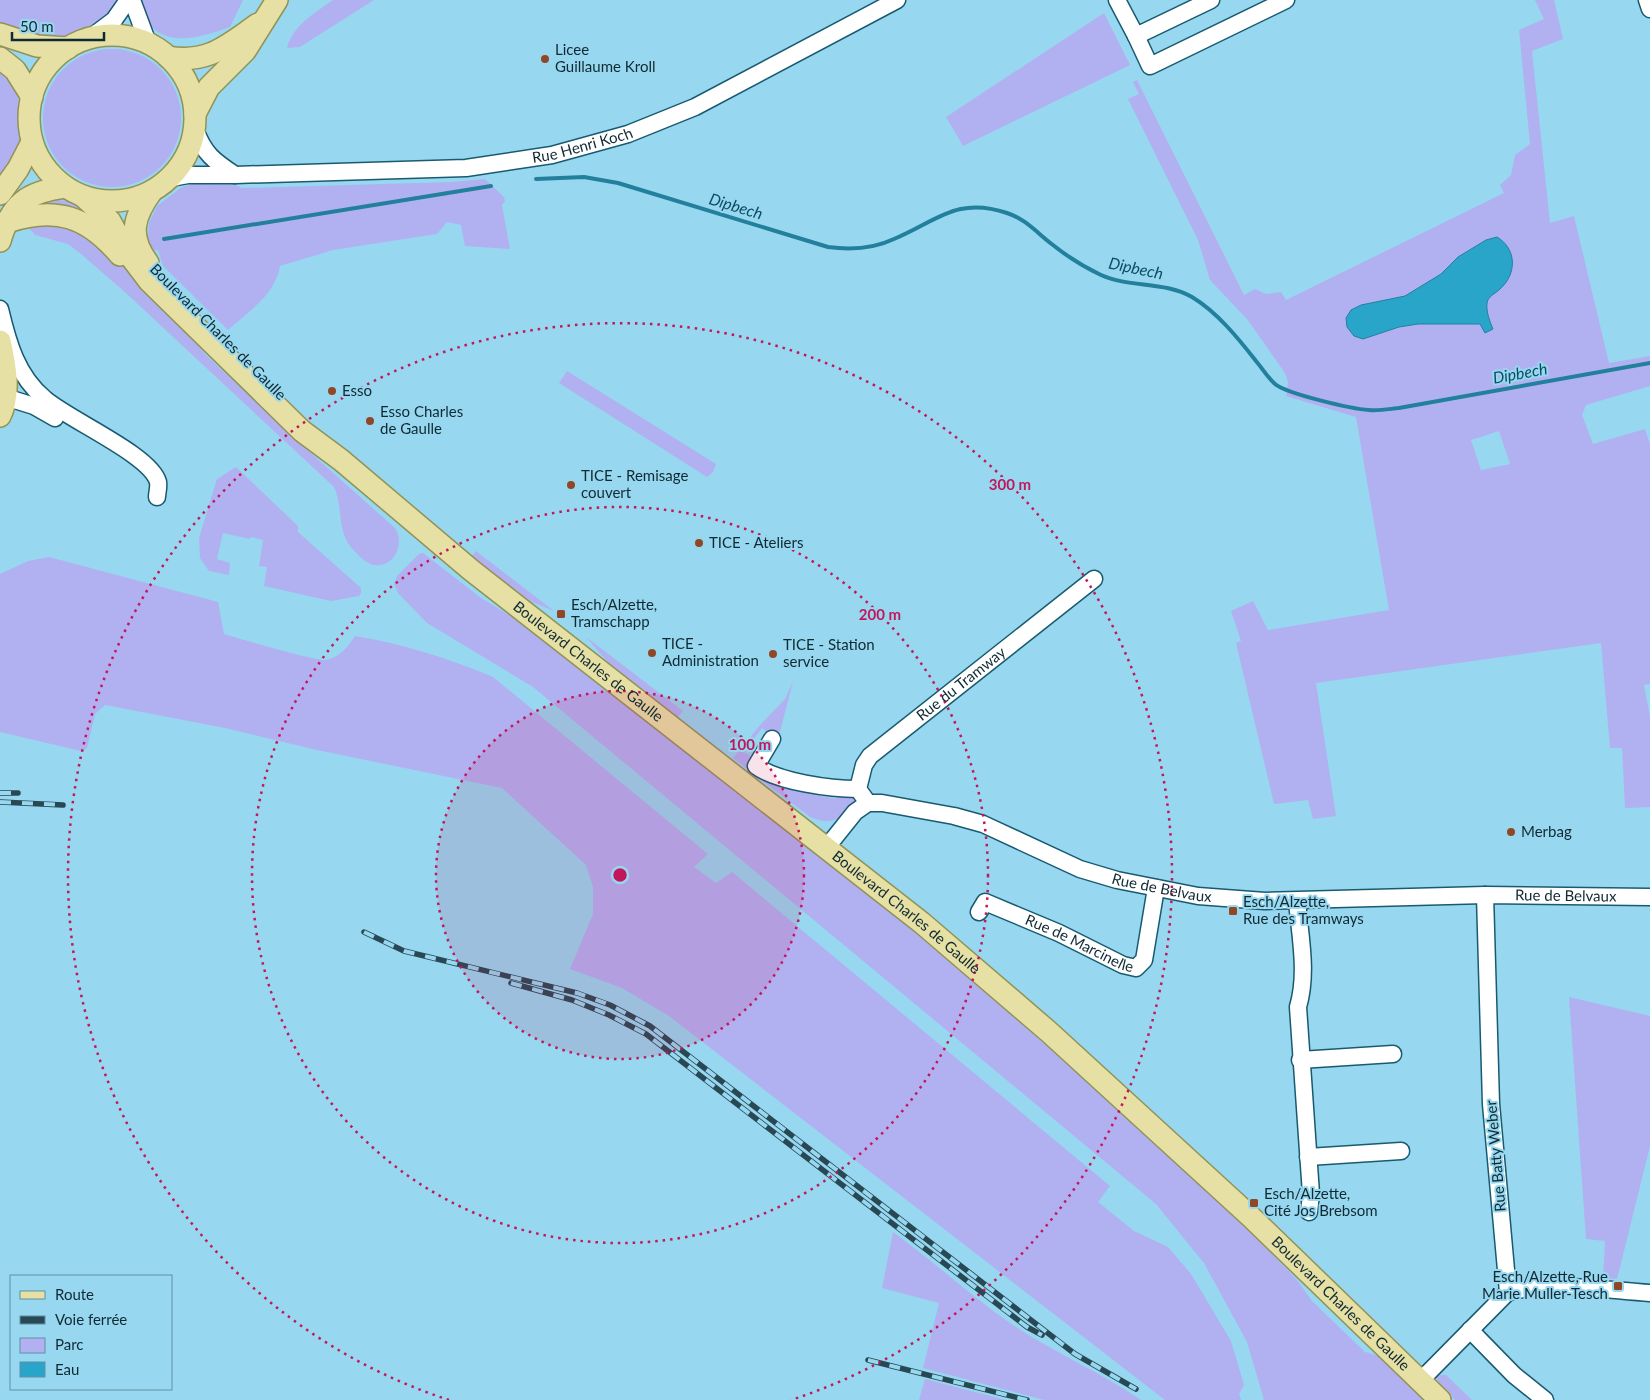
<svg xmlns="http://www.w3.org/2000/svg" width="1650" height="1400" viewBox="0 0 1650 1400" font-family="Lato,sans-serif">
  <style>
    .green { fill: #b1b1f2; fill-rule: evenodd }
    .water { fill: #2aa5ca; stroke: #22809d }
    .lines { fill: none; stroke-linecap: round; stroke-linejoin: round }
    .stream { stroke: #22809d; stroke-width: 4 }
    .minor-casing { stroke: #185b70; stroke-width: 19 }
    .major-casing { stroke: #919355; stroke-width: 24 }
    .minor { stroke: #fff; stroke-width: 16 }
    .major { stroke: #e6e0a4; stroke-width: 21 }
    .rail-casing { stroke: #284854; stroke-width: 5.5 }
    .rail { stroke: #97d7ef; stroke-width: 4; stroke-dasharray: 11; stroke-linecap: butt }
    .ring { fill: none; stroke: #c2185b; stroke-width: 2.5; stroke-dasharray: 2.5 5 }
    .poi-dot { fill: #8f4726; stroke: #97d7ef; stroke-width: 2 }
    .labels { text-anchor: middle; stroke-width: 4; stroke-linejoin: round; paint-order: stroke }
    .poi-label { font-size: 15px; fill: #102a33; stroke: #97d7ef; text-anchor: start }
    .street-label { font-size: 15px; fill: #102a33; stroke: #97d7ef }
    .water-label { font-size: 16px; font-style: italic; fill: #0b4e62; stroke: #97d7ef }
    .centre { fill: #c2185b; stroke: #97d7ef; stroke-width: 2.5 }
    .ring-label { font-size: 15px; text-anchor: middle; font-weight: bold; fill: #c2185b; stroke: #97d7ef; stroke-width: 4; stroke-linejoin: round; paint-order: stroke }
  </style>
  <rect width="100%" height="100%" fill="#97d7ef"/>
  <path class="green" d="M0,0h120l-5,10 -17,13 -45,17 -53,-14z
    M140,0h103l-13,27c-26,9 -61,22 -82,-4 -4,-6 -5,-16 -8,-23z
    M333,0h41l-74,47 -13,1c5,-22 29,-36 46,-48z
    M1535,0h19l9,39 -31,12 18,172 24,-7 35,147 41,-7v30l-64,19 -4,10 11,29 52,-15 5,15v240l-6,1 6,32v90l-25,1 -3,-60h-12l-9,-105 -285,40 20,133 -23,3 -5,-19 -34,4 -38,-161 5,-2 -10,-30 22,-10 15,29 121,-20 -33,-193 -70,-21 2,-14 -3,-9 -38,-54 -37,-39 -12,-40 -70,-141 11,-5 -6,-12 4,-2 107,215 11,-6 11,5 15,-2 5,8 218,-107 -4,-8 11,-10 4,-20 15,-11 -11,-114 25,-11zM1499,431l11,33 -29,6 -10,-30z
    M1104,13l26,52 -167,81 -17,-29z
    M43 118a69 69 0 1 1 138 0a69 69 0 1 1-138 0Z
    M0,70l13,16 5,11 4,47 -22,44z
    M485,179l19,18 1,4 -3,4 8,44 -45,-3 -4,-21 -14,-3 -10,12 -104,16 -53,16c-5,29 -31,45 -52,64l-65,-64 -5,-16 -6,1 -4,-14 1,-14 8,-17 25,-19 11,-3 42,1 7,3 210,-6z
    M50,199l16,2 20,6 78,100 42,48 89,84 100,89c10,15 0,40 -21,37 -8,-1 -19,-13 -24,-19 -13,-17 -7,-40 -16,-59l-207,-193 -46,-40 -13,-10 -33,-9 -6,-7 -4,-12 2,-7z
    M567,371l149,93 -3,8 -6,5 -148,-94z
    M236,467l62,59v6l63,56v5l-2,3 -28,5 -67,-15 3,-19 -8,-1 4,-26 -12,-3 -1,2 -27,-6 -6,26 13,4 -1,12 -20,-4 -9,-13 -1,-20 18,-59z
    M476,551l78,60 -24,-10 -58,-45z
    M423,553l58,45 52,32 377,298 131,113 202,182 54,57 15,21 53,51 14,4 47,44h-162l-17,-58 -43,-79 -48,-59 -623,-517 -106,-64 -29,-30 -4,-9 3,-8 22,-22z
    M49,557l169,45 6,32c13,4 94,28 102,26 14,-3 22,-13 29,-24 48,8 93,22 138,41l215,177 -14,13 22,16 16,-11 378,314 -12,16 36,29 34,16 23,27 40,67 13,44 -5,9 2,6h-76l-496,-384 -47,-28 -52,-19 23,-55v-27l-7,-22 -84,-77 -185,-38 -92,-22 -120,-23 -10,9 -8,34 -6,3 -81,-19v-158l28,-13z
    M586,637l97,74 -5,6 -66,-50z
    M793,681l-15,59 -16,-12 -18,24 8,5 -3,4 24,15 -2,8 65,15 1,-7 19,6v4c-15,18 -24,24 -46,15l-77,-59 28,-34 24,-25z
    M1569,997l81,19v130l-33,133 -14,-1 2,-37 -19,-2z
    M893,1232c40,29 77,63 117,91 42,29 89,48 131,77h-97l-121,-32 16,-65 -57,-15z
    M1436,1375h10l26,25h-17l-17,-17z
    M925,1379l81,21h-87z"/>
  <path class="water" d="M1497,237c20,12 20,37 3,52 -5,5 -12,7 -13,14 -1,9 3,19 6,26l-8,4 -5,-9h-62l-19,3 -36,12 -9,-3 -7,-9 -1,-9 5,-8 10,-5 44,-9 36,-22 17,-17 28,-17z"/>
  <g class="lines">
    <path class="stream" d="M536,179l48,-2 34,6 210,64c23,3 45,2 66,-8 43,-18 63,-43 113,-26 19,6 31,21 46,32 15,12 31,22 48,30 29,13 63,6 91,22 25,15 46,41 64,64 6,7 12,17 19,23 12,10 77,25 94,26 10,1 20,-1 30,-2l251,-45
      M164,239l327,-53"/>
    <g class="minor-casing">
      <g id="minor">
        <path d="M132,0l16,43"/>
        <path d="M1117,0l19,36 75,-36"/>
        <path d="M1647,0l3,9"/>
        <path d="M1136,36l14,30 136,-66"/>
        <path d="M90,38l24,-18 14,-20"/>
        <path d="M195,129c9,25 19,32 40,46"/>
        <path id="s1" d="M171,178l17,-3h47l231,-7 86,-13 76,-21 67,-27 202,-107"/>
        <path d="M0,309c8,34 17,67 45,90 24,21 106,56 113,83 1,5 -1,11 -1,15"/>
        <path d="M0,391l5,6 29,9 21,12"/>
        <path d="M772,739l-16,27c22,16 75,23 102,23"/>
        <path id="s2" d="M868,803l-10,-14 6,-24 6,-9 224,-177"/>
        <path id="s3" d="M827,847l28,-35 13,-9h14l72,13 29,8 97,45 37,11 81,16 67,5 220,-6 165,2"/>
        <path d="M1297,901c3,35 11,72 1,106l13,187 -2,18"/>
        <path id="s4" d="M979,912l6,-10 74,31 64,32 13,3 8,-8 12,-72"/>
        <path d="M1300,1060l93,-6"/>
        <path d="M1308,1157l93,-6"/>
        <path d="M1508,1292c45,-11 96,-2 142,1"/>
        <path d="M1470,1330l44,45 31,25"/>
        <path d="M1420,1381l88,-89 -17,-188 -6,-209"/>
      </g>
    </g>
    <g class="major-casing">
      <g id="major">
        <path d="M0,34l37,12 31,2"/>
        <circle cx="112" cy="118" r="83"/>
        <path d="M168,57c40,7 58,-11 90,-33"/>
        <path d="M0,58l15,12 17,27"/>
        <path d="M195,114l14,-27 36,-36 32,-51"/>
        <path d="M0,194l18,-25 14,-27"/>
        <path id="s5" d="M84,197l26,24 17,31 22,29 153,150 39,29 130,110 451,353 127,109 202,185 189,183"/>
        <path d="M7,222c49,-16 80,-6 113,33"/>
        <path d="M0,241c11,-38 28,-49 65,-54"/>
        <path d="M148,263c-20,-27 -15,-46 4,-72"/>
        <path d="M0,341c5,22 11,53 0,75"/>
      </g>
    </g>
    <use href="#minor" class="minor"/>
    <use href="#major" class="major"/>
    <g class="rail-casing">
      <path id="rail" d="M0,793h18
        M0,802l63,3
        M364,932l40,19 173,42 33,12 40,21 425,328 61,35
        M511,983l61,17 37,15 37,19 381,293 15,8
        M868,1360l159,40"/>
    </g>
    <use href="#rail" class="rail"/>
  </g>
  <circle cx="620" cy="875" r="184" fill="#c2185b" fill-opacity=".12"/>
  <g class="ring">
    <circle cx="620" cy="875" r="184"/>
    <circle cx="620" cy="875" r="368"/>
    <path d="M449 1400A552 552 0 1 1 791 1400"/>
  </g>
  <g class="poi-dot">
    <circle cx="545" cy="59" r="5"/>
    <circle cx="332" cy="391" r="5"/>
    <circle cx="370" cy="421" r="5"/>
    <circle cx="571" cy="485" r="5"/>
    <circle cx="699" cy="543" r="5"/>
    <rect x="556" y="609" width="10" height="10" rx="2.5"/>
    <circle cx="652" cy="653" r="5"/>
    <circle cx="773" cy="654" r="5"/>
    <circle cx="1511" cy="832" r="5"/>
    <rect x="1228" y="906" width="10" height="10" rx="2.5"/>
    <rect x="1249" y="1198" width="10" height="10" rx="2.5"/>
    <rect x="1613" y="1281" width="10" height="10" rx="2.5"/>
  </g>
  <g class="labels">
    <g class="poi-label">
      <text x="555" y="55">Licee<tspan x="555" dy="17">Guillaume Kroll</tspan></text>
      <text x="342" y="396">Esso</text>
      <text x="380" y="417">Esso Charles<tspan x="380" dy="17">de Gaulle</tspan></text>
      <text x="581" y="481">TICE - Remisage<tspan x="581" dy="17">couvert</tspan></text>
      <text x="709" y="548">TICE - Ateliers</text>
      <text x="571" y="610">Esch/Alzette,<tspan x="571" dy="17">Tramschapp</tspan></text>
      <text x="662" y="649">TICE -<tspan x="662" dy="17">Administration</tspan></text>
      <text x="783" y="650">TICE - Station<tspan x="783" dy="17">service</tspan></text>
      <text x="1521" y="837">Merbag</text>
      <text x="1243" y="907">Esch/Alzette,<tspan x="1243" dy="17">Rue des Tramways</tspan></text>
      <text x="1264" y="1199">Esch/Alzette,<tspan x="1264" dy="17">Cité Jos Brebsom</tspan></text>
      <text x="1608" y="1282" text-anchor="end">Esch/Alzette, Rue<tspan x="1608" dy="17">Marie Muller-Tesch</tspan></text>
    </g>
    <g class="street-label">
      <text dy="5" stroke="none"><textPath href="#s1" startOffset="414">Rue Henri Koch</textPath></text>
      <text transform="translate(218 332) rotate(45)" y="5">Boulevard Charles de Gaulle</text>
      <text dy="5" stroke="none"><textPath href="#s5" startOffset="689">Boulevard Charles de Gaulle</textPath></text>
      <text dy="5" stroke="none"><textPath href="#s2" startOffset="169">Rue du Tramway</textPath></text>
      <text dy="5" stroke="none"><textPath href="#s3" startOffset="369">Rue de Belvaux</textPath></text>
      <text dy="5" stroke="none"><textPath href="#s3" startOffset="774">Rue de Belvaux</textPath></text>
      <text dy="5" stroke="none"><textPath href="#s5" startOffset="1094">Boulevard Charles de Gaulle</textPath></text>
      <text dy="5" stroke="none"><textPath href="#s4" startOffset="115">Rue de Marcinelle</textPath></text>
      <text transform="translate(1496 1156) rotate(-95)" y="5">Rue Batty Weber</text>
      <text dy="5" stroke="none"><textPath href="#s5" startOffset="1679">Boulevard Charles de Gaulle</textPath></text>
    </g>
    <g class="water-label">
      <text transform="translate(736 206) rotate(17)" y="6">Dipbech</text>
      <text transform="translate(1136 268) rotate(12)" y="6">Dipbech</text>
      <text transform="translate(1520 373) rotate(-10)" y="6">Dipbech</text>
    </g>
  </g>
  <circle cx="620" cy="875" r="8" class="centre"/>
  <g class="ring-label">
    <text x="1010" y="490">300 m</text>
    <text x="880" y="620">200 m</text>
    <text x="750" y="750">100 m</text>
  </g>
  <rect x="10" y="1275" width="162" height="115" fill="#97d7ef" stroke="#6192a4"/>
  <rect x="20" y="1291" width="25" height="8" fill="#e6e0a4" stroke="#6192a4"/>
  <text x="55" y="1300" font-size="15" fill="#102a33">Route</text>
  <rect x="20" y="1316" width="25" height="8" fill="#284854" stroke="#6192a4"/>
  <text x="55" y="1325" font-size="15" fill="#102a33">Voie ferrée</text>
  <rect x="20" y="1338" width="25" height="15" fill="#b1b1f2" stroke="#6192a4"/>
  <text x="55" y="1350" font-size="15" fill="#102a33">Parc</text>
  <rect x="20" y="1362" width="25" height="15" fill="#2aa5ca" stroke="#6192a4"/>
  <text x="55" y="1375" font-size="15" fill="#102a33">Eau</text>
  <path d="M12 32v8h92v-8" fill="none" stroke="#102a33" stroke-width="2.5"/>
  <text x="20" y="32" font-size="15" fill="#102a33" stroke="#97d7ef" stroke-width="4" paint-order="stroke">50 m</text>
</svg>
